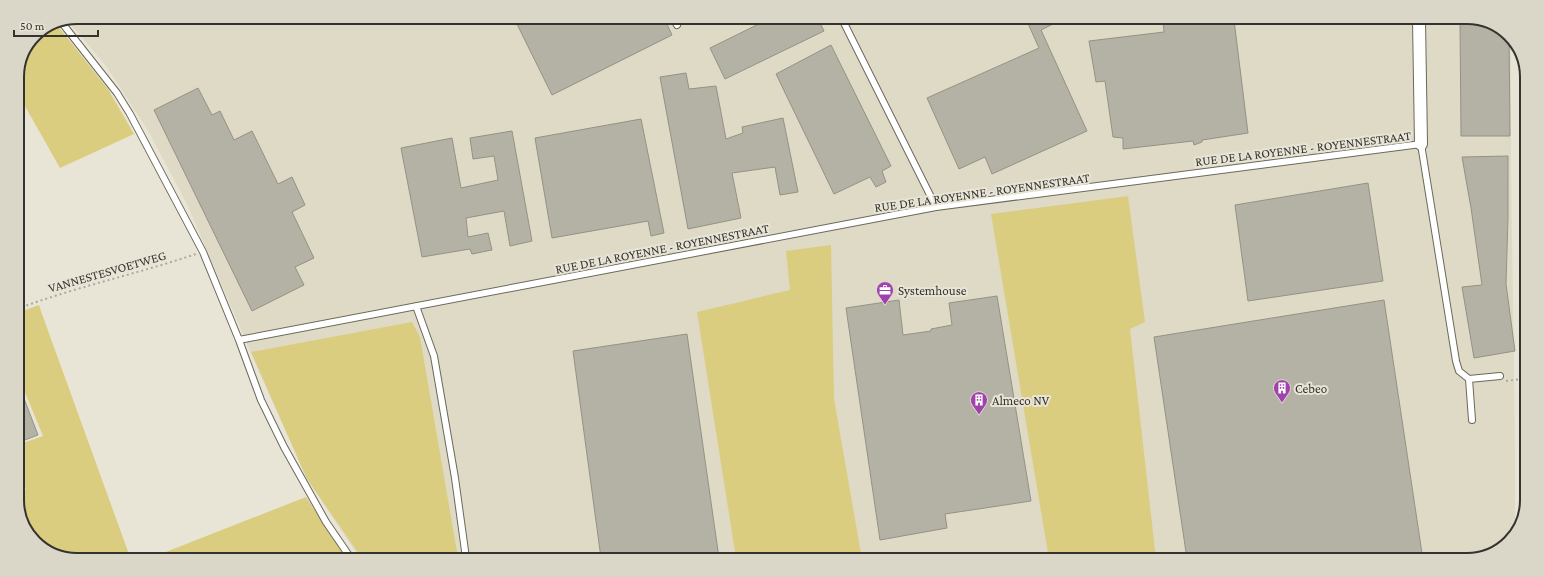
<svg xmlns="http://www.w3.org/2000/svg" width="1544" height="577" viewBox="0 0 1544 577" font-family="'Crimson Pro',serif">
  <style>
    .built { fill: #dedac5 }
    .green { fill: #dbcd7f }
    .building { fill: #b4b2a5; stroke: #949285 }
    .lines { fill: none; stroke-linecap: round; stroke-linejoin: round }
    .service-casing { stroke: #6b695c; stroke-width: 8 }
    .minor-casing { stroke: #6b695c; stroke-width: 14 }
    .path { stroke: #aba99e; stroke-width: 2; stroke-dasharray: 2 3; stroke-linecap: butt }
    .service { stroke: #fff; stroke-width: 6 }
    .minor { stroke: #fff; stroke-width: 12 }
    .labels { text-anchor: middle; stroke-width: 4; stroke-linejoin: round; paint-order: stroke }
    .street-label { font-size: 13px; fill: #34332e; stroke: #e8e5d7 }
    .poi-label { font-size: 13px; fill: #34332e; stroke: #e8e5d7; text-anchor: start }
    .rim { fill: none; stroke: #34332e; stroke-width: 2 }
  </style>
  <rect width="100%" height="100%" fill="#e8e5d7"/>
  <path class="built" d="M77,17l1410,3 24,18v126l4,285v82l-14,19 -34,10 -1108,-3 -52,-78 -47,-105 -73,-170 -40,-75 -41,-63 -38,-45z"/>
  <path class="green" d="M57,25l51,64 26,45 -74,34 -43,-76v-19l18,-39z
    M1128,196l17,126 -15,7 26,230h-107l-58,-345z
    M831,245l3,154 28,160 -126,-1 -39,-246 93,-22 -4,-39z
    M39,305l3,9 88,243h-73l-27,-20 -13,-33v-11l9,-3 -9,-21v-24l26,-9 -22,-53 -4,2v-72z
    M412,322l8,15 38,221 -97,-1 -54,-78 -56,-127z
    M306,497l40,60h-193z"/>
  <path class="building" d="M514,18h150l8,17 -120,60z
    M769,19h49l6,12 -99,48 -15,-31z
    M1026,19h37l-22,11 46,101 -95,43 -7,-17 -26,12 -32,-71 112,-50z
    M1163,20h71l14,113 -46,7v2l-8,3 -1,-4 -70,8v-11l-10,-1 -8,-56 -9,1 -7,-41 75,-9z
    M1460,20h27l22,16 1,100h-49z
    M831,45l60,121 -9,5 4,11 -10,5 -6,-10 -36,17 -58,-120z
    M686,73l3,16 27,-3 10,53 17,-6 -1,-6 41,-9 15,74 -18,3 -5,-28 -43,6 9,45 -53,11 -28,-152z
    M198,88l14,27 8,-4 14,29 18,-9 26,53 14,-7 13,28 -13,7 22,46 -19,9 9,18 -52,26 -98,-201z
    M641,119l23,114 -13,3 -3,-15 -96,17 -17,-100z
    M512,131l20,110 -22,5 -6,-35 -38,7 2,19 20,-4 4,17 -20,4 -2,-5 -48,8 -21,-109 51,-10 9,50 37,-8 -4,-24 -21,3 -3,-21z
    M1508,156v62l-2,66 9,67 -41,7 -12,-71 20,-2 -11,-77 -9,-51z
    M1368,183l15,98 -135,20 -13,-96z
    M997,296l34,205 -86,13 2,14 -67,12 -34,-232 53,-8 4,35 28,-4v-2l21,-4 -3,-22z
    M1384,300l39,260 -236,-1 -33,-222z
    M687,334l32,224h-118l-28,-207z
    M17,380l21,55 -21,8z"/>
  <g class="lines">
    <g class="service-casing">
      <path id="service" d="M673,18l4,7
        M842,19l94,188
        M62,23l55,70 13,21 73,138 36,88 22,60 23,47 42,75 24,35
        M416,306l18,50 21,122 11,80
        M239,340l697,-133 485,-63 35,217 3,10 10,8 31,-3
        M1469,379l3,41"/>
    </g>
    <g class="minor-casing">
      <path id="minor" d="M1419,20l2,124"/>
    </g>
    <path class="path" d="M17,309c58,-22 120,-35 179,-55
      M1506,381l16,-2v-10"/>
    <use href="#service" class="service"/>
    <use href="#minor" class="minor"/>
  </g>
  <defs>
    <g id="office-pin" transform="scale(0.9)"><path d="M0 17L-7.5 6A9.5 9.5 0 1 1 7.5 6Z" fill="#9f42ab" stroke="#e8e5d7"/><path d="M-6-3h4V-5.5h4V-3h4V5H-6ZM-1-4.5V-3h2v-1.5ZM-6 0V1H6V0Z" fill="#fff"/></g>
    <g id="building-pin" transform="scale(0.9)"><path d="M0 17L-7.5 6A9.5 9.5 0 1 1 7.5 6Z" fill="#9f42ab" stroke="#e8e5d7"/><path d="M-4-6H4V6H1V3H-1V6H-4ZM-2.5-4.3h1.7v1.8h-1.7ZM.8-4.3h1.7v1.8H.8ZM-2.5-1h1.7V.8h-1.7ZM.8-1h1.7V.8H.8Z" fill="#fff"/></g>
  </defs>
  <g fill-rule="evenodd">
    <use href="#office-pin" x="885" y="290"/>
    <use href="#building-pin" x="1282" y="388"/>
    <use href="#building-pin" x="979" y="400"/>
  </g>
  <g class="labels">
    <g class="street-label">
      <text transform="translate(1303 148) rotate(-7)" y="5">RUE DE LA ROYENNE - ROYENNESTRAAT</text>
      <text transform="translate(982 192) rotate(-8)" y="5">RUE DE LA ROYENNE - ROYENNESTRAAT</text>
      <text transform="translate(662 248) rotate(-11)" y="5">RUE DE LA ROYENNE - ROYENNESTRAAT</text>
      <text transform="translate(107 271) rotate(-16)" y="5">VANNESTESVOETWEG</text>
    </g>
    <g class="poi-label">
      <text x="898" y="295">Systemhouse</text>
      <text x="1295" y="393">Cebeo</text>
      <text x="992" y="405">Almeco NV</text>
    </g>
  </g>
  <path d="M0 0H1544V577H0ZM77 24H1467A53 53 0 0 1 1520 77V500A53 53 0 0 1 1467 553H77A53 53 0 0 1 24 500V77A53 53 0 0 1 77 24Z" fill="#dad7c9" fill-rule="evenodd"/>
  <path class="rim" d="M77 24H1467A53 53 0 0 1 1520 77V500A53 53 0 0 1 1467 553H77A53 53 0 0 1 24 500V77A53 53 0 0 1 77 24Z"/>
  <path d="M14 30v6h84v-6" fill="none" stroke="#34332e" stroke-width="2"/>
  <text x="20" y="30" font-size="12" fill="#34332e" stroke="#e8e5d7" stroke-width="3" paint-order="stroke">50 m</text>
</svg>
